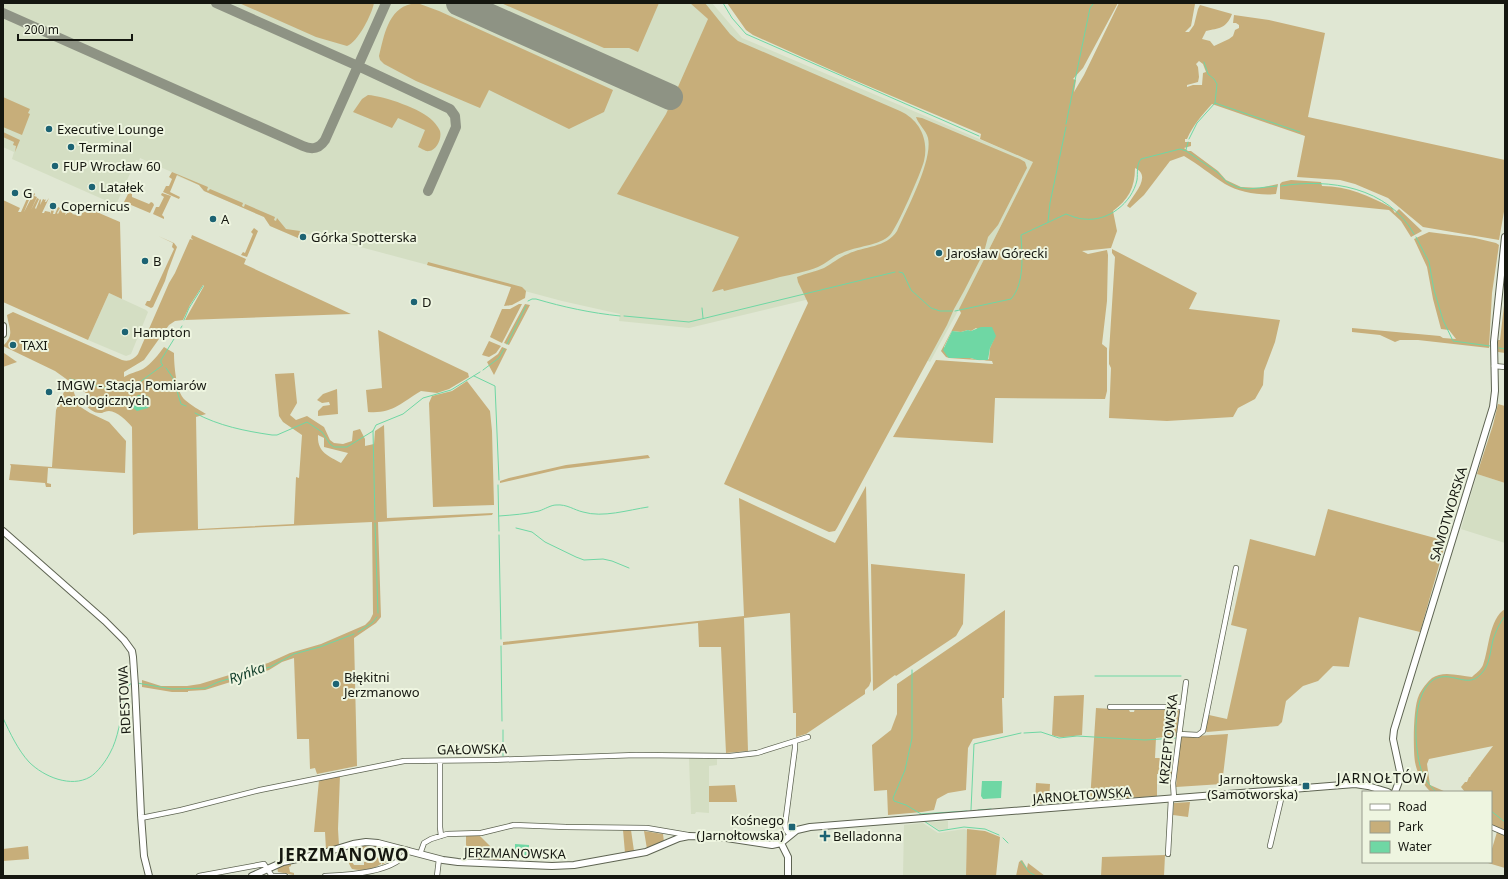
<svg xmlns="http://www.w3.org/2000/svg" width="1508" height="879" viewBox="0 0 1508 879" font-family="'Noto Sans',sans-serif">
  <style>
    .built { fill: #d4dec3 }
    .green { fill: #c7ae7a; fill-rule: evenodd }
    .water { fill: #6fd7a4 }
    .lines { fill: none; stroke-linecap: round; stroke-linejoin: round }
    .stream { stroke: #6fd7a4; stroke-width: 1 }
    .taxiway { stroke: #8e9384; stroke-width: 10 }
    .runway { stroke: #8e9384; stroke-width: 26 }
    .street-casing { stroke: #5e6452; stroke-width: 6 }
    .secondary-casing { stroke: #5e6452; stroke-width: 8 }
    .street { stroke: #fff; stroke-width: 4.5 }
    .secondary { stroke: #fff; stroke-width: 6 }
    .poi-dot { fill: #1c6373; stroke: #eef5e0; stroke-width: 1.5 }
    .labels { text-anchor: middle; stroke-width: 4; stroke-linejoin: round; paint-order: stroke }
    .poi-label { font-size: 13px; fill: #151710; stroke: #eef5e0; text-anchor: start }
    .street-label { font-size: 13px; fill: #151710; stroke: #eef5e0 }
    .water-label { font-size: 14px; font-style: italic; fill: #123f2b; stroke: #eef5e0 }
    .neighbourhood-label { font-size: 14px; letter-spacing: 1px; fill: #151710; stroke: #eef5e0 }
    .district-label { font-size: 17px; font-weight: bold; letter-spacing: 1px; fill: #151710; stroke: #eef5e0 }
  </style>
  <rect width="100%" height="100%" fill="#e0e7d3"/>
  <path class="built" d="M3,3h709l30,35 291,124 -74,147 -29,53 -112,-65 -129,31 -70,-7 1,-7 -58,-13 -209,-56 -53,-13 -2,6 -28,-12 -6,-9 -60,-26 -5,-6 -22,-9 -1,-2 -36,-16 -1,3 -3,-1 -20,45 -104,-46 2,-7 -11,-5z
    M109,293l37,17 2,2 -17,42 -5,2 -38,-16z
    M1477,474l28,9v60l-44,-14z
    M689,758l28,1v6l-8,1v47l-13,-1 -1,2h-4z
    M948,821v8l-9,1 -12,-8z
    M923,823l15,10 26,-4 3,1 -1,46h-63l1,-51z"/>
  <path class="green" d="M239,3h135c-2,11 -16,39 -27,43l-31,-9z
    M501,3h158l-21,49 -9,-4h-25z
    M690,3h15l25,31 8,7 162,70c20,9 29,29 24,50 -3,12 -27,67 -34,74 -11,11 -34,11 -48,18 -9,3 -15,10 -24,14 -12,5 -25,7 -38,10 -18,5 -37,9 -56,14l-1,-2 -11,3 27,-55 -122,-43 49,-80 42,-95z
    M727,3h391l-35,65 -10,11 3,1 -2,12 10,-17 35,-72 76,1 -4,22 -6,6h4l5,-7 4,-16 2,-4 32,9c-6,15 -13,14 -26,17l-4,8 8,2 4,5 15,-7 4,-3 2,-6 4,-2v-3l-3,-2h-3l1,-8 35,5 56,13 -17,84 197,43v46l-6,34 -76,-13 -35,-29 -33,-14 -15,-4 -43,-3 8,-41 -93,-32c-10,11 -19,21 -25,35h-2v3h6v4l-7,2 4,3h3l27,20 8,9 15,7 19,1 18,-4 -2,10c-15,2 -38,-2 -51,-10 -14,-9 -27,-20 -41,-28l-14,5 -26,34 -14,13 -3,-2c5,-10 26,-30 8,-38 0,20 -7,32 -22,43l4,20 -6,17 -29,3 6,3 19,-4 1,5 -1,46 -5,43 5,4v43l-2,8 -110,-1 -2,45 -100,-6 43,-77 57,4 -1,-3 -43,-3 -3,-1 -5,-6 20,-38 -2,-4 74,-147 -53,-23 1,-5 -134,-57 -94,-42 -7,-5zM1199,61l4,3 3,8 -3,1 -1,12h-9l-6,2v-2l11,-3 1,-5 -1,-10 -2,-3zM976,328l18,11 -4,9 -1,11c-6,3 -13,0 -19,-1 -7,-1 -14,0 -20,0l-6,-11 8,-16 9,1 7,-2 3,1z
    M411,4h9l19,7 174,79 -9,22 -35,17 -80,-39 -9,18 -64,-27 -32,-17 -4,-4 -1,-4c5,-20 9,-47 32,-52z
    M368,95c16,1 54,14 65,26 2,2 6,7 7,10 2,7 -3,19 -11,20 -3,1 -8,-3 -11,-4l7,-17 -27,-12 -6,10 -39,-16 9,-13z
    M3,97l27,12 -2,4 2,1 -8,21 -19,-8z
    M916,117l6,1 98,41 5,3 2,6 -29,57 -10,12 -4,15 -20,39 -10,18 -7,16 -110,203 -2,3 -6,1 -105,-48 84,-181 -10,-21 -1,-5c9,-4 18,-5 27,-9 8,-4 15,-11 24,-14 16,-8 38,-6 49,-23 10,-22 36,-71 31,-93 -2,-8 -10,-14 -12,-21z
    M3,132l17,8 -5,12 1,-6 -3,-1 1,-3 -11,-5z
    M172,172l36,15 -1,3 1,1 2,-2 33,14 -1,3 2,1 1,-3 30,13 -1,3 2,1 1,-3 9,11 14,2 -2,7 -28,-12 -6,-9 -60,-26 -5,-6 -22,-10 -7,17 10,5 -1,2 -16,-7 3,-6h3l3,-7 -3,-2z
    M1291,180l30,2 1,4c26,0 47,10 70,22l3,5 4,-4 23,22 -11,6 -10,-16 -12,-11 -109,-11v-15l2,-2z
    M34,193l1,1 -1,2 3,1 -6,13 6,-12 2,1 -4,9 1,1 4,-10 1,1 -1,5 3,-6 2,1 1,-1 -1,3h1l3,-4 -7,15h2l1,-2 5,1v2l2,-5 2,1 -1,4h2l3,-7 2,1 -3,5 1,1 4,-8 -1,5 2,-3h1l-2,5 5,-3 -2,5 6,-5 3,1 -2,3 5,1 1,-2 3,3 4,-9 35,15 2,77 -13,-6 -21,47 -85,-38v-102l17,8 -2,4h3l8,-18 2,1 -7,17z
    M130,193l2,1v3l17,7 2,-2 2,1 1,2 -4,8 -26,-11 4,-8z
    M162,193l9,3 -9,19 2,2v2l-11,-5 3,-7h3l5,-10 -3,-2z
    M254,228l4,3 -11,26 -6,-2 2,-3 2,1 8,-19 -2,-2z
    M1429,232l46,6 21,5 3,2 -7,48 -3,55 -71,-8h-18l-5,2 -15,-7 -28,-3v-4l88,8 3,2 13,1 -7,-9 -8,-1 -8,-30 -6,-32 -13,-28z
    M192,235l54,24 -2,5 107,50 -166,6 19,-34 -1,-1 -13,20 -7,15 -8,1 -6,4 -25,35 -20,12v5c6,-4 13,-5 19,-8 9,-6 15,-14 21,-22l10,6c0,12 2,39 11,47 6,5 14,10 21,14l-10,3 2,112 96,-5 2,-47 3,1 3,-43 -19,-13 -4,-6 -4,-42 19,-1 3,30 -7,12 6,5 11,-4 17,11 6,13 4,3 9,1 9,-3 1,-10 7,-2 5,10v7l9,-2 1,-13 9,-6 3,93 106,-5 -1,2 -114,7 3,95 -5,6 -22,15 3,128 -40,8 -2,-6 -5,1 -1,-30h-12l-3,-81 -12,4 -13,8 -64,20 -17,1v1h-16l-30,-5v-7l19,6h26l13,-2 68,-21 22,-10 31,-9 44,-19 5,-5 3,-6 -1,-92 -234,11 -5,2 -1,-108c-5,-6 -15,-16 -23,-16 -3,0 -5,1 -7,2 -8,1 -14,-5 -19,-11l3,-9 -31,-22 -52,-25c12,-12 6,-17 4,-31l6,-3 109,48c7,2 12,-1 16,-6l31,-71 6,-10 15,-34 3,1 -2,-2zM318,435l6,3v9l24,6 -7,10c-13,-7 -24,-11 -23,-28z
    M158,236l16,7 3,4 -9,24 -3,10 -12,26 -2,1 -6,-3 2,-4h3l24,-52 -2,-2 1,-4z
    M1112,249l85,44 -8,16 91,11 -5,22 -11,29 -1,14 -8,14 -17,9 -5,9 -66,4 -58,-3 2,-50 -2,-4v-12l6,-95 -3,-4z
    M428,262l94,25 4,4 -1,7 -13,7 -8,1 7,-19 -84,-22z
    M1505,297v56l-7,-1v-12h2z
    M519,304h3l-20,39 -12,-6 12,-28h8z
    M525,304l5,1 -21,40 -5,-2z
    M378,330l90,43 1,4 -20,12 -12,4 -16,-2c-20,12 -29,23 -53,21l-2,-22 16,-2z
    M489,341l12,5 -5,7 -7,4 -7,-2z
    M502,347l5,2 -13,26 -7,-13 11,-8z
    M4,353l13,9 -14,5z
    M467,381l23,30 2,20 2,74 -61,2 -4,-104 3,-7 20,-5z
    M67,385l6,5 6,16 11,7 19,9 17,19 -1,32 -77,-5 -1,15 4,1v3h-5l-1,-4 -36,-3 2,-14 -1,-2 42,3 4,-57z
    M337,389l1,25 -20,2v-5l5,-5 7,-1 -1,-3 -7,1 -5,-3 6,-6z
    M1498,404l7,2v77l-28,-9 16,-49z
    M648,455l2,3 -89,11 -61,14v-2l9,-3 57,-13z
    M866,486l5,195 -2,5 -4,4v4l-59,40 -10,3v-24h-3l-3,-100 -46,5 4,133 -22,2 -5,-106h-22l-1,-24 -195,22v-3l241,-26 -5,-118 96,45z
    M1328,509l118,32 -26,91 -61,-15 -10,50 -16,-1 -15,15 -15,5 -17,15 -4,21 -4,4 -71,6 -2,-1 4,-16 18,4 20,-90 -16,-4 19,-86 65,17z
    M871,564l94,10 -2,50 -7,12 -60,40 -1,-1 -22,16z
    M1505,609v222l-14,-6v-33h-26l-4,-5 4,-5h2l2,-5h1l1,-2 22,-29 -64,13 -2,5 3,21 16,7h-15c-8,-7 -14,-19 -16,-30 -2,-13 -2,-55 4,-67 2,-5 9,-14 13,-17 11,-8 28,-2 40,-1 3,-3 9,-7 11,-12 6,-16 6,-46 22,-56z
    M1005,610l-1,88h-2l1,35 -30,6 -5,9 -2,42 -18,3 -11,6 -3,11 -12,2 -34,3 -1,-25 -13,1 -2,-46 19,-15 6,-16v-30z
    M1084,695l-2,40c-10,1 -21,4 -30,0l2,-39z
    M1096,708l33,2 1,2h4l1,-4 43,1 2,4 -3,23 -21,2 -1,20h18l-1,17 -15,-1v22l-67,5z
    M1228,734l-6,50 -46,3 4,-50z
    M340,775l-2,54 1,17 -13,4 -1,-18h-11l5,-52z
    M1036,783l14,1 -1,19 -14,1z
    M735,785l2,17h-28v-16z
    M1190,802l-2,15 -15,-2 1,-12z
    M967,829l18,2 15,6 -4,39h-30z
    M623,830h8l3,21 -9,2z
    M644,831l19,3 1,8 -17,7z
    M1497,832l8,4v32l-17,-5 3,-1v-10z
    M466,834l13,1 22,22 -1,3 -34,-1z
    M376,845l25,7 -19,13 1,-8 -3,-10z
    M376,845l4,2 1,3 -6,2h-12l-11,5 -1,3 3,5h10v-3l11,-2 5,-5 2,2 -1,7c-9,6 -19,7 -29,5 -4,-6 -6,-13 -2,-19l9,-4z
    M28,846l1,13 -26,2v-12z
    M1165,855l-1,21h-63l1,-19z
    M1022,860l5,8 1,-5 17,13h-29l3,-14z
    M291,863v3l-2,1 1,5 4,1v2l-16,-3 -1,-5z"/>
  <path class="water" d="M981,327h11l4,9 -6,12 -2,12h-11l-6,-2h-22l-2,-2 -4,-6 9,-19 9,1 7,-2 3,1z
    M138,395l10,1 2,8 -2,4 -11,3 -4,-3 -2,-5z
    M982,781h20l-1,17 -18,1 -2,-3z
    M515,844l14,1v11h-14z"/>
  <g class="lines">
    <path class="stream" d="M723,3l9,15 14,16 233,102
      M1215,103l85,29
      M1066,124l24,-116 3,-4
      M1189,139l8,-16 18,-20 2,-19 -3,-5 -6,-5 -4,-12
      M1186,150l2,-8
      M1281,186c49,-8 107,1 133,48
      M1048,222l2,-19 16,-76
      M1416,237l13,25 5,28 9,30 10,21 37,5
      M899,272l4,1 8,17 20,18 9,3h12
      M528,301l4,-2h4c27,8 55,14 84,17
      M702,308l1,10
      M955,311l56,-12c14,-16 11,-44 10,-64l45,-21c6,2 12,5 18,5 24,3 48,-16 53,-39 1,-7 -1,-15 4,-21l39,-10 6,2 31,21 10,10 10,5 11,2 29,-3
      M624,316l65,6 206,-50
      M184,320l5,-12 14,-22
      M507,344l19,-38
      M1499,348l6,1
      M166,368l7,10 8,26 5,2
      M483,370l16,-12 5,-9
      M474,376l21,10 4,94
      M70,379l35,9 16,-1
      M133,387l30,-22 -2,-2v-3l21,-34
      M195,413c24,13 50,18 77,22h5l30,-13 15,10 8,12 4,3h13l26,-16 3,-6 27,-11 20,-16 28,-8 29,-18
      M373,431l2,89
      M498,485l1,46
      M499,516c14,-1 27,-2 40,-5 6,-2 12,-6 17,-6 11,-1 18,5 27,7 20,6 45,-2 65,-5
      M375,523l3,90
      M516,528l16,4 13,10 31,15 8,3 19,-1 9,2 17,7
      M499,535l2,104
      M358,632l14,-9 5,-6
      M501,646l1,75
      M912,670v68l-7,32 -12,28 1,3 12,4 15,9 46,-3
      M1095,676h86
      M137,683l35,6 34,-1 12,-6 52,-15 24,-13 26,-7 34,-13
      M125,697l4,-12 3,-2
      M3,718c7,15 15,32 26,44 15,15 42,26 61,15 7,-4 16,-16 20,-24 8,-14 11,-36 14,-52
      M503,730v26
      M1024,733l17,-1 18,6 18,-2 68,4 31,-2
      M1436,792c-5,-5 -9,-10 -13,-17 -9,-22 -13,-79 10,-95 18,-11 34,10 48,-6 9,-9 9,-22 12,-34 3,-9 6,-16 12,-24
      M971,810l3,-66 47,-11
      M978,810l13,-1
      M1491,811l14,11
      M924,821l15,10 25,-4 21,2 14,6
      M1003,838l5,5
      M1021,861l8,11 7,4"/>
    <path class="taxiway" d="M216,3l142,63 92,43 5,7 1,11 -28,64
      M3,13l300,133c9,4 16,3 22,-6l61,-137"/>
    <path class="runway" d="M459,3l211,94"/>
    <g class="street-casing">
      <path id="street" d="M1494,366l11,1
        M1110,707h72
        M1179,734l19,1 5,-4 33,-163
        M440,761v66l1,9
        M1174,798l-1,-15 13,-101
        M141,818l40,-8 79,-20 144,-29 86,-1 146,-5 94,1 27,-3 51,-16
        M1491,827l14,6
        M790,835l-4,-5 -1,-5 10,-77v-6
        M1270,846l13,-55
        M420,854l4,-11 7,-4 16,-5 34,-1 33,-8 52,2 81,1 41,7
        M1168,854l3,-55
        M199,876l65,-12 8,12h13
        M325,876c22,-1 72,-3 83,-26
        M437,876l2,-17"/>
    </g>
    <g class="secondary-casing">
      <path id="secondary" d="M3,326v8
        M3,531l102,90 19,19 8,11 1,6 2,29 6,129 3,41 5,20
        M1395,792l6,-16 -8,-37 1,-9 99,-323 2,-16 -1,-49 11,-105
        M781,843l7,14v19
        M252,876l31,-14 37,-8 33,-10 13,-2 12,1 65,17 15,2 94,4 22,-1 72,-13 33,-14 10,-2 31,1 52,8 9,-2 16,-13 13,-3 545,-43 13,2 20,6"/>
    </g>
    <use href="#street" class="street"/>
    <use href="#secondary" class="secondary"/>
  </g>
  <g class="poi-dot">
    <circle cx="49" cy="129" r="4"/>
    <circle cx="71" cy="147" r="4"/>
    <circle cx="55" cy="166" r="4"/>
    <circle cx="92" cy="187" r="4"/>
    <circle cx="15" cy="193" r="4"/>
    <circle cx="53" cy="206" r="4"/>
    <circle cx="213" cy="219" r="4"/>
    <circle cx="303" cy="237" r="4"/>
    <circle cx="939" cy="253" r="4"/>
    <circle cx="145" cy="261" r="4"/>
    <circle cx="414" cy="302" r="4"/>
    <circle cx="125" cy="332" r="4"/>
    <circle cx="13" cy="345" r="4"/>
    <circle cx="49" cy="392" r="4"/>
    <circle cx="336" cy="684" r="4"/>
    <rect x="1302" y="782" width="8" height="8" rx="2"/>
    <rect x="788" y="823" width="8" height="8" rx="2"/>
    <path d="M823 830h4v4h4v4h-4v4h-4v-4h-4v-4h4z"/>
  </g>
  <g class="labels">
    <g class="poi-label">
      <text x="57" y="134">Executive Lounge</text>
      <text x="79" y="152">Terminal</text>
      <text x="63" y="171">FUP Wrocław 60</text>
      <text x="100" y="192">Latałek</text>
      <text x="23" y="198">G</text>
      <text x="61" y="211">Copernicus</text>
      <text x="221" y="224">A</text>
      <text x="311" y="242">Górka Spotterska</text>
      <text x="947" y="258">Jarosław Górecki</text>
      <text x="153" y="266">B</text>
      <text x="422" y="307">D</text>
      <text x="133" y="337">Hampton</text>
      <text x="21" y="350">TAXI</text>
      <text x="57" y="390">IMGW - Stacja Pomiarów<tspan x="57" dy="15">Aerologicznych</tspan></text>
      <text x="344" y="682">Błękitni<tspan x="344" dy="15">Jerzmanowo</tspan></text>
      <text x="1298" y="784" text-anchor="end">Jarnołtowska<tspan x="1298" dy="15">(Samotworska)</tspan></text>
      <text x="784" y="825" text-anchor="end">Kośnego<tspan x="784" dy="15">(Jarnołtowska)</tspan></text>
      <text x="833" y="841">Belladonna</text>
    </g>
    <g class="street-label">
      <text transform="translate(1448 514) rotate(-73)" y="5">SAMOTWORSKA</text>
      <text transform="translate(124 700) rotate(-93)" y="5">RDESTOWA</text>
      <text transform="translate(1168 739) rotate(-84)" y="5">KRZEPTOWSKA</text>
      <text transform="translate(472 749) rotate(-1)" y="5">GAŁOWSKA</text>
      <text transform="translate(1082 795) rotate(-4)" y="5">JARNOŁTOWSKA</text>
      <text transform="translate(515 853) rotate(1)" y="5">JERZMANOWSKA</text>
    </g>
    <g class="water-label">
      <text transform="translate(247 673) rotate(-20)" y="5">Ryńka</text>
    </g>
    <g class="neighbourhood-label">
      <text x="1382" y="783">JARNOŁTÓW</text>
    </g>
    <g class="district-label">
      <text x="344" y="861">JERZMANOWO</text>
    </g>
  </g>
  <rect width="1508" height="879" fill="none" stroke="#151710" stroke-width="8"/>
  <rect x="1362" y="791" width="130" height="72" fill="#eef5e0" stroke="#979c8d"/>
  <rect x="1370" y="804" width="20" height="6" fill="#ffffff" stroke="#979c8d"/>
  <text x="1398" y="811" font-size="12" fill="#151710">Road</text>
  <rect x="1370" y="821" width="20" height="12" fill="#c7ae7a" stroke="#979c8d"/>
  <text x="1398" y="831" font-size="12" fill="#151710">Park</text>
  <rect x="1370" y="841" width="20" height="12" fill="#6fd7a4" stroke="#979c8d"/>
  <text x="1398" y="851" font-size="12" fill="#151710">Water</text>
  <path d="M18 34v6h114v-6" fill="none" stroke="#151710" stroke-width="2"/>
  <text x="24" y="34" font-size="12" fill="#151710" stroke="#eef5e0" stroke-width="3" paint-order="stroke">200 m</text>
</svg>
